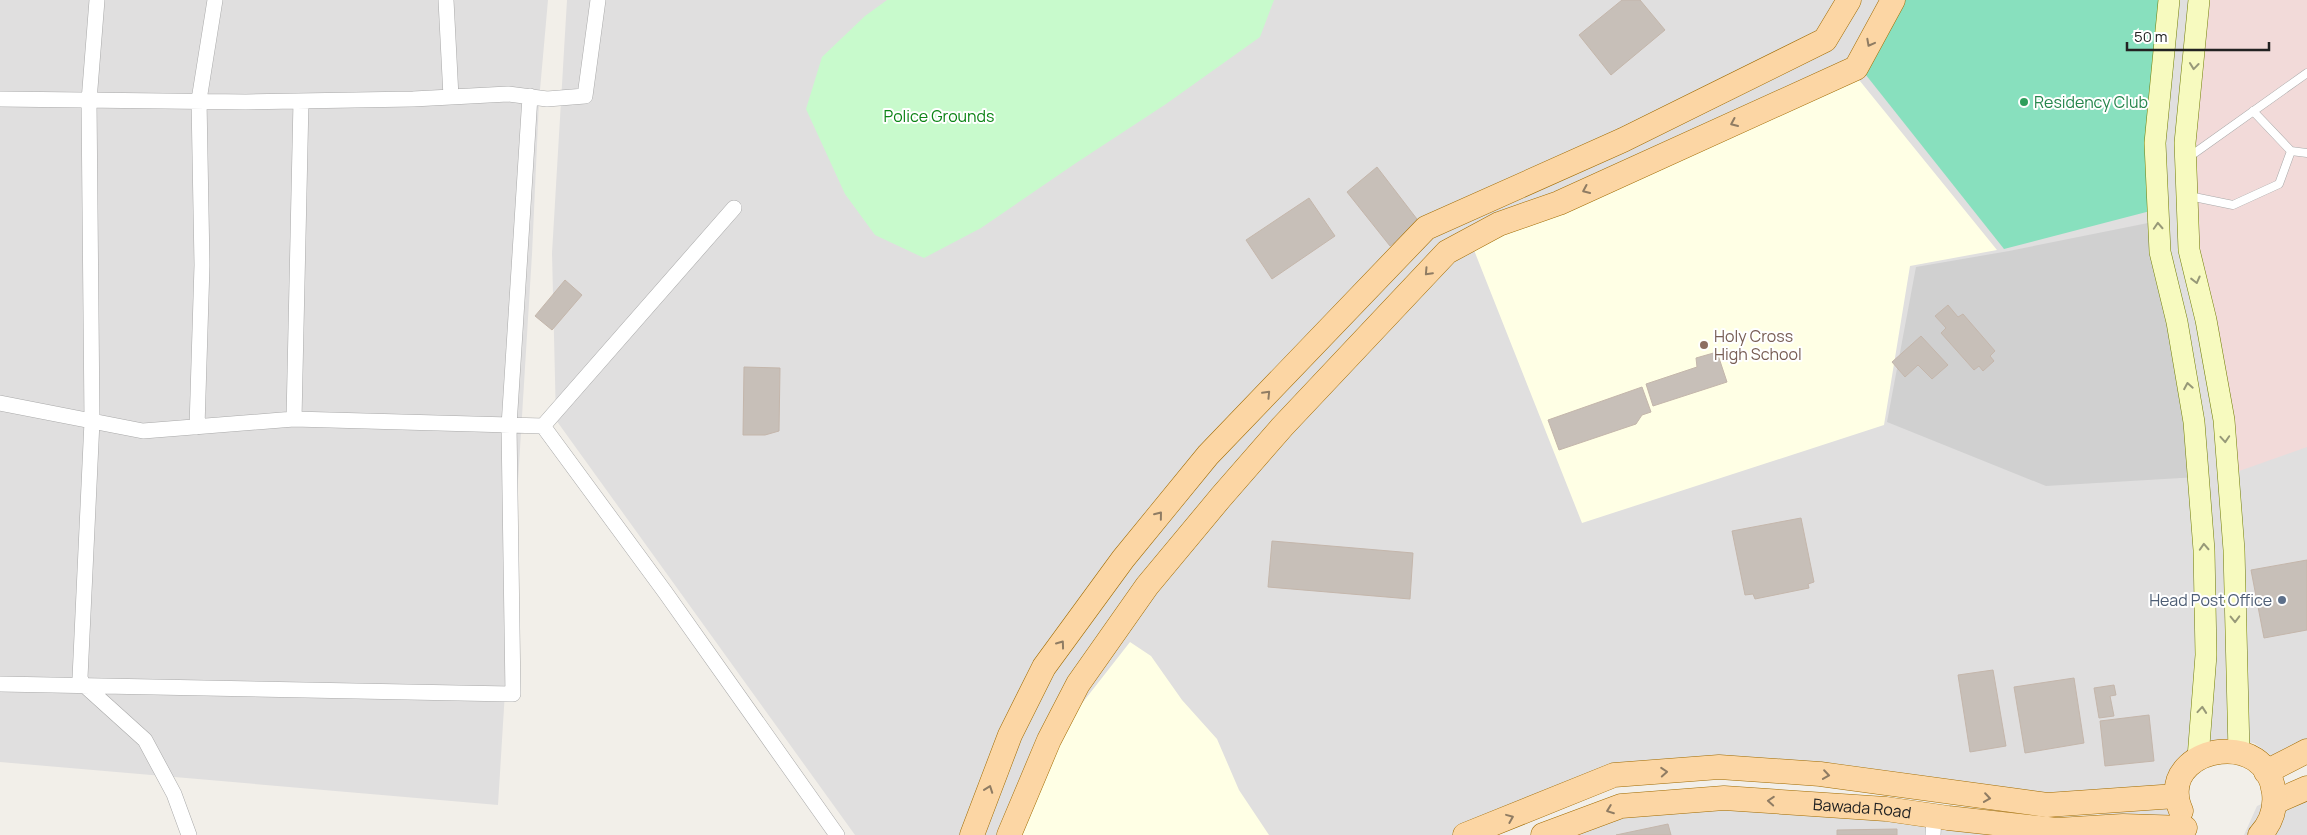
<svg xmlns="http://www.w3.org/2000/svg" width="2307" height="835" viewBox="0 0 2307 835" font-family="Manrope,sans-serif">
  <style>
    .residential { fill: #e0dfdf }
    .commercial { fill: #f2dad9 }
    .education { fill: #ffffe5 }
    .religious { fill: #d0d0d0 }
    .park { fill: #c8facc }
    .pitch { fill: #88e0be }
    .building { fill: #c7bfb8; stroke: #c4b6ab }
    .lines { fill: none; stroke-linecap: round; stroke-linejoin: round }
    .lane-casing { stroke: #a9a9a9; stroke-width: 9 }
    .street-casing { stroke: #a9a9a9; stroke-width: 16 }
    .secondary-casing { stroke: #707d05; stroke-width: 22 }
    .primary-casing { stroke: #a06b00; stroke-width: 25 }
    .lane { stroke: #fff; stroke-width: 8 }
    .street { stroke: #fff; stroke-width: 15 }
    .secondary { stroke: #f7fabf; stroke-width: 21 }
    .primary { stroke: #fcd6a4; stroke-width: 24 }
    .oneway { stroke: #8f7c63 }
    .oneway2 { stroke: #979978 }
    .leisure-dot { fill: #2e9e5b; stroke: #fff; stroke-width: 2 }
    .education-dot { fill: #8d6e63; stroke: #fff; stroke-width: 2 }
    .service-dot { fill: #5c6f8a; stroke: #fff; stroke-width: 2 }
    .labels { text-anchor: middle; stroke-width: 4; stroke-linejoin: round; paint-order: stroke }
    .leisure-label { font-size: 16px; fill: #27864d; stroke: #fff; text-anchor: start }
    .park-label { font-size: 16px; fill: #0c8416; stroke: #fff }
    .education-label { font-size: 16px; fill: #785e54; stroke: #fff; text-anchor: start }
    .service-label { font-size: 16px; fill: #4e5e75; stroke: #fff; text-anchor: end }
    .street-label { font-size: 16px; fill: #222; stroke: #fff }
  </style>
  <rect width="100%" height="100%" fill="#f2efe9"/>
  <path class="residential" d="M0,0h548l-9,101 -7,153 -34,551 -498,-43z
    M567,0h1740v752l-31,7 -22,-16 -17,-2 -28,10 -19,32v7l-99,8 -461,-28 -158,65h-617l-299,-415 -4,-167z
    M2307,784v51h-63l13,-29z
    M2166,802l14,33h-630l36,-13 129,-18 266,25 3,-24 57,6 35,9 71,-16z"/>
  <path class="commercial" d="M2199,0h108v447l-79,28 -39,-225z"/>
  <path class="education" d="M1851,70l146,180 -87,16 -26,159 -302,98 -112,-283z
    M1130,642l21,14 31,44 35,39 22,51 30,45h-257l64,-124z"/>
  <path class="religious" d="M2158,221l40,256 -152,9 -159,-64 29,-155 93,-16z"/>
  <path class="park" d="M887,0h387l-14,37 -94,67 -90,59 -95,65 -57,30 -49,-23 -30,-41 -39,-85 16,-52 43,-41z"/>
  <path class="pitch" d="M1893,0h276l-11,209 -154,40 -146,-184z"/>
  <path class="building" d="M1622,0h18l25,30 -54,45 -32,-40z
    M1377,167l43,56 -30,23 -43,-54z
    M1309,198l26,38 -63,43 -26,-39z
    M565,280l17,15 -30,35 -17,-14z
    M1948,305l10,12 5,-3 32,37 -5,5 4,5 -11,10 -4,-5 -5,4 -33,-37 5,-5 -11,-12z
    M1921,336l27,29 -16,14 -14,-14 -13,12 -13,-15z
    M1717,352l10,30 -74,24 -7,-22 51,-17 -1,-9z
    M744,367l36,1 -1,63 -14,4h-22z
    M1642,387l9,25 -9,3 -6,9 -77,26 -11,-30z
    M1801,518l13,64 -6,2 1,4 -54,11 -2,-5 -8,1 -13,-64z
    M1272,541l141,12 -3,46 -142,-12z
    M2307,560v70l-43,8 -13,-68z
    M1993,670l13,76 -36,6 -12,-77z
    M2074,678l10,65 -59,10 -11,-66z
    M2114,685l2,10 -6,1 4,20 -15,2 -5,-30z
    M2149,715l5,46 -49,5 -5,-45z
    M1668,824l3,11h-55z
    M1897,829v6h-60v-5z"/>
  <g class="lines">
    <g class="lane-casing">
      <path id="lane" d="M2291,151l16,2
        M2189,157l118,-84
        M2189,196l44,9 46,-21 12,-33 -38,-40"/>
    </g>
    <g class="street-casing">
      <path id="street" d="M97,0l-8,101 3,320 -12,257 3,6 62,56 29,54 15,41
        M446,0l5,97
        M0,99l246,3 167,-3 95,-5 39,5 38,-3 13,-96
        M0,403l143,28 151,-12 249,7 191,-218
        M294,419l7,-318
        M543,426l122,166 172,243
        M197,427l5,-162 -3,-165 16,-100
        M0,684l513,10 -4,-268 21,-330
        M1933,835l1,-19"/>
    </g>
    <g class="secondary-casing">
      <path id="secondary" d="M2169,0l-14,143 5,109 17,70 17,100 10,128 2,105 -8,103
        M2199,0l-14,143 4,107 17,70 18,100 10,130 5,202"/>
    </g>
    <g class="primary-casing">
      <g id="primary">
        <path d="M2266,772l41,-21"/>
        <path d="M2275,802l32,-14"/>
        <path d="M2181,811c-2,-5 -4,-10 -4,-15 -6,-50 90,-67 97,-3 2,17 -3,30 -14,42"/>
        <path d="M972,835l38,-100 34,-68 79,-108 85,-104 218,-227 197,-88 202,-100 24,-40"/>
        <path d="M1009,835l40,-95 29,-56 69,-98 74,-89 61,-70 165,-175 52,-28 60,-21 297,-135 37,-68"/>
        <path d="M1465,835l149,-60 105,-8 101,7 227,31 129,-9"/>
        <path id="s1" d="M1543,835l78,-29 103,-8 162,11 62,9 109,12 66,-4 62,2"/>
      </g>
    </g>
    <use href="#lane" class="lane"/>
    <use href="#street" class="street"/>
    <use href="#secondary" class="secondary"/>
    <use href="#primary" class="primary"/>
  </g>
  <defs><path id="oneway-chevron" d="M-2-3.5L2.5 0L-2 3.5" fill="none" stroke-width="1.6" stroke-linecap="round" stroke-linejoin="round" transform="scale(1.25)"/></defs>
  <g class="oneway">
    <use href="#oneway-chevron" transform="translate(1870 43) rotate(118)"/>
    <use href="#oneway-chevron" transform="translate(1734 123) rotate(156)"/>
    <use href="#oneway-chevron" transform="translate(1586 190) rotate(156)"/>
    <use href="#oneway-chevron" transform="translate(1428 272) rotate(133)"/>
    <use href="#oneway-chevron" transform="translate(1267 394) rotate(-46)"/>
    <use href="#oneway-chevron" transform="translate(1159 515) rotate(-51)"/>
    <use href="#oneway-chevron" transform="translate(1061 644) rotate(-54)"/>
    <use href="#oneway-chevron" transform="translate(1664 772) rotate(-4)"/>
    <use href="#oneway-chevron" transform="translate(1826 775) rotate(8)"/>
    <use href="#oneway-chevron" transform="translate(989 789) rotate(-70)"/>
    <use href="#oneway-chevron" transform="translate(1987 798) rotate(8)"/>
    <use href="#oneway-chevron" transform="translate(1771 801) rotate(-176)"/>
    <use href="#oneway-chevron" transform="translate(1610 810) rotate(159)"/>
    <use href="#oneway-chevron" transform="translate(1510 818) rotate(-22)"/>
  </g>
  <g class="oneway2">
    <use href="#oneway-chevron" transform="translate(2194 66) rotate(96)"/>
    <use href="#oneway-chevron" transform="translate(2158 226) rotate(-93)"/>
    <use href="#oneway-chevron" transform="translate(2196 280) rotate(76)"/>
    <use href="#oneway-chevron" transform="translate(2188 386) rotate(-100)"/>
    <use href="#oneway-chevron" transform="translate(2225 439) rotate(86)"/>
    <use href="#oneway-chevron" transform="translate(2204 547) rotate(-93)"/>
    <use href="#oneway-chevron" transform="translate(2235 619) rotate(89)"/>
    <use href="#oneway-chevron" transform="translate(2202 710) rotate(-85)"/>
  </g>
  <circle class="leisure-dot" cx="2024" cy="102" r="5"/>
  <circle class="education-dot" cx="1704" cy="345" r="5"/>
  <circle class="service-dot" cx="2282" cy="600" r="5"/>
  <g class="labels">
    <g class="leisure-label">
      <text x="2034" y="108">Residency Club</text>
    </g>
    <g class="park-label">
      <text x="939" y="122">Police Grounds</text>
    </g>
    <g class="education-label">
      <text x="1714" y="342">Holy Cross<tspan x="1714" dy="18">High School</tspan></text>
    </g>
    <g class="service-label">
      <text x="2272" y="606">Head Post Office</text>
    </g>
    <g class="street-label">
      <text dy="6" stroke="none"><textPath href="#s1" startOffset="325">Bawada Road</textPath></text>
    </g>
  </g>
  <path d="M2127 42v8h142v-8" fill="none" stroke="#222222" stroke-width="2.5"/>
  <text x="2134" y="42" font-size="15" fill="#222222" stroke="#ffffff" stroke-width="4" paint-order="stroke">50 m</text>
</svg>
